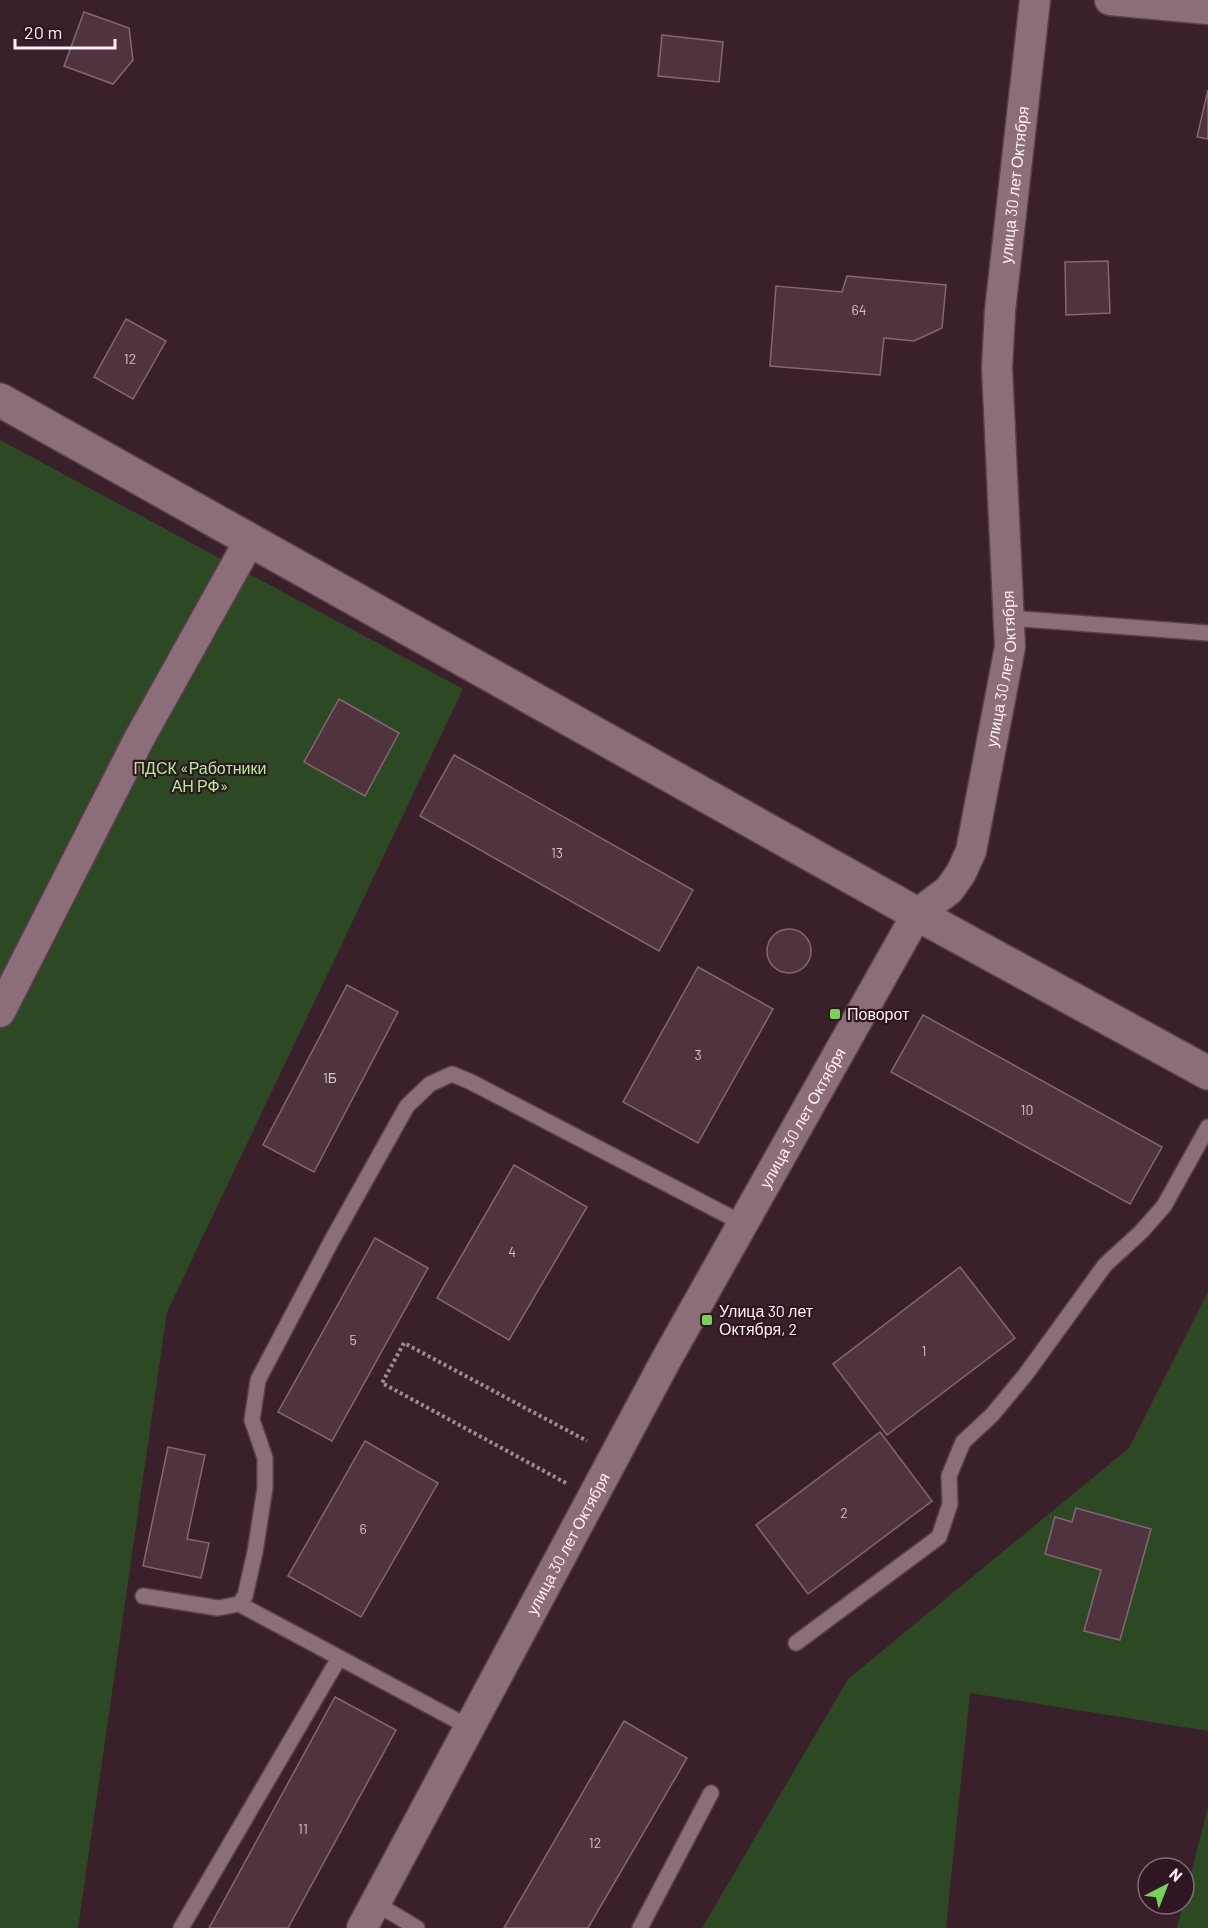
<svg xmlns="http://www.w3.org/2000/svg" width="1208" height="1928" viewBox="0 0 1208 1928" font-family="Barlow,sans-serif">
  <style>
    .green { fill: #2d4923 }
    .building { fill: #4f3440; stroke: #856673; stroke-width: 1.5 }
    .lines { fill: none; stroke-linecap: round; stroke-linejoin: round }
    .lane-casing { stroke: #56404a; stroke-width: 18 }
    .street-casing { stroke: #56404a; stroke-width: 33 }
    .secondary-casing { stroke: #56404a; stroke-width: 36 }
    .path { stroke: #a08c94; stroke-width: 4; stroke-dasharray: 3 3; stroke-linecap: butt }
    .lane { stroke: #8c6d7a; stroke-width: 15 }
    .street { stroke: #8c6d7a; stroke-width: 30 }
    .secondary { stroke: #8c6d7a; stroke-width: 33 }
    .poi-dot { fill: #78d258; stroke: #2f1622; stroke-width: 2 }
    .labels { text-anchor: middle; stroke-width: 4.5; stroke-linejoin: round; paint-order: stroke }
    .number-label { font-size: 14px; fill: #d3c1c8 }
    .street-label { font-size: 16px; fill: #fff0f6; stroke: #2f1622 }
    .park-label { font-size: 16px; fill: #aaf292; stroke: #2f1622 }
    .poi-label { font-size: 16px; fill: #fff0f6; stroke: #2f1622; text-anchor: start }
  </style>
  <rect width="100%" height="100%" fill="#3a202b"/>
  <path class="green" d="M0,440l463,249 -296,623 -89,616h-78z
    M1208,1292v439l-238,-38 -24,235h-244l146,-249 281,-231z
    M1208,1807v121h-31z"/>
  <path class="building" d="M84,12l45,16 4,32 -20,24 -49,-18z
    M662,35l61,7 -4,40 -61,-6z
    M1208,90v49l-11,-2z
    M1108,261l2,52 -44,2 -1,-53z
    M847,276l99,9 -4,43 -28,13 -30,-3 -4,37 -110,-9 6,-80 66,6z
    M126,319l40,22 -33,58 -39,-22z
    M339,699l60,34 -34,63 -61,-34z
    M454,755l239,135 -34,61 -239,-135z
    M767 951a22 22 0 1 1 44 0a22 22 0 1 1-44 0Z
    M698,967l75,42 -75,134 -75,-41z
    M347,985l51,27 -84,160 -51,-27z
    M923,1015l239,132 -32,57 -239,-132z
    M514,1165l73,42 -78,133 -72,-42z
    M375,1238l53,30 -96,173 -54,-29z
    M960,1267l55,71 -128,97 -54,-71z
    M880,1432l52,69 -124,93 -52,-69z
    M365,1441l73,42 -77,134 -73,-41z
    M168,1447l37,8 -18,84 22,4 -8,35 -58,-12z
    M1076,1508l75,21 -31,111 -36,-9 17,-61 -56,-16 10,-37 17,5z
    M335,1697l61,33 -108,198h-79z
    M624,1721l63,37 -99,170h-84z"/>
  <g class="lines">
    <g class="lane-casing">
      <path id="lane" d="M1009,618l199,15
        M143,1596l75,12 21,-4 6,-8 10,-44 10,-64v-30l-13,-38 6,-40 74,-140 75,-134 23,-22 22,-10 19,8 271,141
        M239,1604l230,123
        M796,1643l143,-106 11,-33 -1,-28 14,-34 29,-27 34,-41 79,-109 36,-33 23,-26 44,-79
        M375,1903l42,25
        M181,1928l158,-270
        M640,1928l71,-135"/>
    </g>
    <g class="street-casing">
      <g id="street">
        <path d="M1110,0l98,9"/>
        <path d="M0,1012l139,-273 111,-199"/>
        <path id="s1" d="M362,1928l304,-568 251,-446 32,-24 12,-17 10,-22 39,-204 -13,-279 3,-57 35,-311"/>
      </g>
    </g>
    <g class="secondary-casing">
      <path id="secondary" d="M0,400l917,514 291,159"/>
    </g>
    <path class="path" d="M566,1483l-184,-100 22,-40 183,98"/>
    <use href="#lane" class="lane"/>
    <use href="#street" class="street"/>
    <use href="#secondary" class="secondary"/>
  </g>
  <g class="poi-dot">
    <rect x="829" y="1008" width="12" height="12" rx="3"/>
    <rect x="701" y="1314" width="12" height="12" rx="3"/>
  </g>
  <g class="labels">
    <g class="number-label">
      <text x="859" y="315">64</text>
      <text x="130" y="364">12</text>
      <text x="557" y="858">13</text>
      <text x="698" y="1060">3</text>
      <text x="330" y="1083">1Б</text>
      <text x="1027" y="1115">10</text>
      <text x="512" y="1257">4</text>
      <text x="353" y="1345">5</text>
      <text x="924" y="1356">1</text>
      <text x="844" y="1518">2</text>
      <text x="363" y="1534">6</text>
      <text x="303" y="1834">11</text>
      <text x="595" y="1848">12</text>
    </g>
    <g class="street-label">
      <text dy="6" stroke="none"><textPath href="#s1" startOffset="1912">улица 30 лет Октября</textPath></text>
      <text dy="6" stroke="none"><textPath href="#s1" startOffset="1426">улица 30 лет Октября</textPath></text>
      <text dy="6" stroke="none"><textPath href="#s1" startOffset="922">улица 30 лет Октября</textPath></text>
      <text dy="6" stroke="none"><textPath href="#s1" startOffset="436">улица 30 лет Октября</textPath></text>
    </g>
    <g class="park-label">
      <text x="200" y="774">ПДСК «Работники<tspan x="200" dy="18">АН РФ»</tspan></text>
    </g>
    <g class="poi-label">
      <text x="847" y="1020">Поворот</text>
      <text x="719" y="1317">Улица 30 лет<tspan x="719" dy="18">Октября, 2</tspan></text>
    </g>
  </g>
  <g transform="translate(1166 1886) rotate(42)"><circle r="28" fill="#2f1622" stroke="#826d77" stroke-width="1.5"/>
  <path d="M0-4.5L10 22L0 15L-10 22Z" fill="#78d258"/>
  <text y="-9" font-size="16" font-weight="bold" text-anchor="middle" fill="#fff0f6">N</text>
  </g>
  <path d="M15 39v9h100v-9" fill="none" stroke="#fff0f6" stroke-width="3"/>
  <text x="24" y="39" font-size="18" fill="#fff0f6" stroke="#2f1622" stroke-width="4.5" paint-order="stroke">20 m</text>
</svg>
